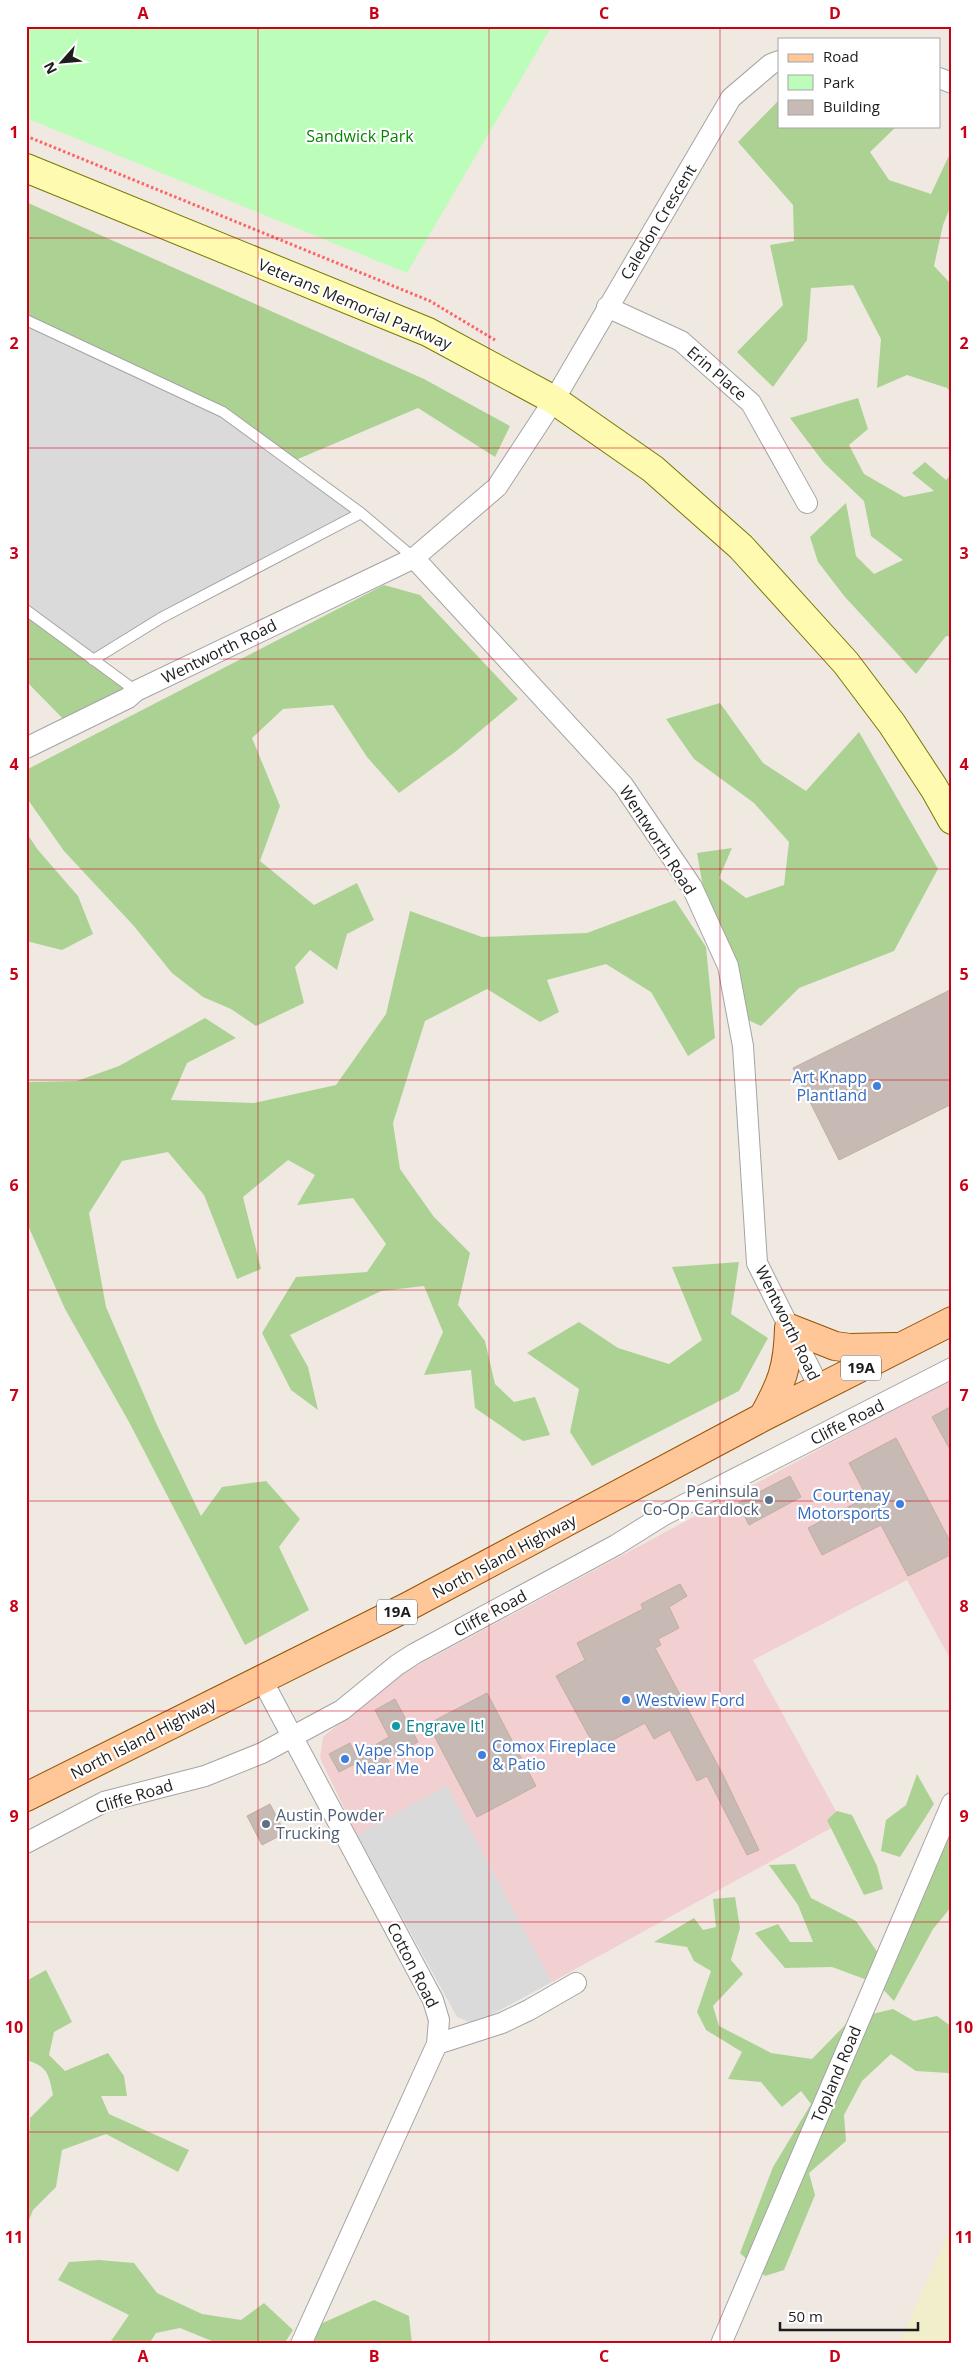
<svg xmlns="http://www.w3.org/2000/svg" width="978" height="2370" viewBox="0 0 978 2370" font-family="'Open Sans',sans-serif">
  <style>
    .residential { fill: #dbdada }
    .commercial { fill: #f2cfd1 }
    .farmland { fill: #f0eecb }
    .forest { fill: #acd293 }
    .park { fill: #bcfdba }
    .building { fill: #c7bab5; stroke: #c2ada3 }
    .lines { fill: none; stroke-linecap: round; stroke-linejoin: round }
    .lane-casing { stroke: #a4a4a4; stroke-width: 12 }
    .street-casing { stroke: #a4a4a4; stroke-width: 22 }
    .secondary-casing { stroke: #787700; stroke-width: 30 }
    .primary-casing { stroke: #965300; stroke-width: 30 }
    .path { stroke: #ff6364; stroke-width: 3; stroke-dasharray: 2.5 2.5; stroke-linecap: butt }
    .lane { stroke: #fff; stroke-width: 10 }
    .street { stroke: #fff; stroke-width: 20 }
    .secondary { stroke: #fefab0; stroke-width: 28 }
    .primary { stroke: #ffc697; stroke-width: 28 }
    .grid { fill: none; stroke: #ca0016; stroke-width: 1; stroke-opacity: 0.55 }
    .shop-dot { fill: #3f7fe0; stroke: #fff; stroke-width: 2 }
    .service-dot { fill: #5c6f8a; stroke: #fff; stroke-width: 2 }
    .culture-dot { fill: #0f9aa8; stroke: #fff; stroke-width: 2 }
    .labels { text-anchor: middle; stroke-width: 4.5; stroke-linejoin: round; paint-order: stroke }
    .shield { fill: #fff; stroke: #616161; stroke-width: 1 }
    .shield-label { font-size: 15px; font-weight: bold; fill: #1d1d1d }
    .park-label { font-size: 16px; fill: #078303; stroke: #fff }
    .street-label { font-size: 16px; fill: #1d1d1d; stroke: #fff }
    .shop-label { font-size: 16px; fill: #366cbe; stroke: #fff; text-anchor: start }
    .service-label { font-size: 16px; fill: #4e5e75; stroke: #fff; text-anchor: end }
    .culture-label { font-size: 16px; fill: #0d838f; stroke: #fff; text-anchor: start }
    .neatline { fill: none; stroke: #ca0016; stroke-width: 2 }
    .grid-label { font-size: 16px; text-anchor: middle; font-weight: bold; fill: #ca0016 }
  </style>
  <rect width="100%" height="100%" fill="#efe9e2"/>
  <path class="residential" d="M26,320l197,92 138,101 -268,147 -67,-50z
    M447,1785l105,197 -78,42 -17,-7 -100,-182z"/>
  <path class="commercial" d="M952,1378v284l-45,-82 -154,80 89,162 -290,160 -105,-197 -90,50 -37,-77 3,-21 71,-59z"/>
  <path class="farmland" d="M952,2224v120h-53z"/>
  <path class="forest" d="M779,100v26h118l-27,26 19,28 42,14 21,-45v54l-9,22 -9,41 18,19v110l-5,-7 -40,-13 -30,13 4,-49 -28,-54 -42,3 -4,52 -34,47 -36,-35 46,-47 -13,-60 24,-4 -1,-36 -55,-63z
    M26,202l398,177 86,47 -15,31 -77,-49 -127,54 -68,-50 -197,-92z
    M858,398l10,31 -19,16 15,29 40,23 30,-6 -22,-18 13,-11 21,18 6,-7v164l-6,-1 -30,38 -71,-77 -27,-35 -8,-25 36,-34 10,53 18,18 29,-14 -32,-24 -7,-35 -40,-38 -34,-45z
    M384,585l36,10 98,104 -63,53 -56,41 -32,-36 -34,-52 -50,4 -31,29 28,68 -20,55 54,44 43,-22 17,37 -27,14 -10,36 -27,-20 -15,17 9,36 -48,23 -25,-17 -28,-12 -31,-24 -39,-48 -69,-74 -38,-54v-27z
    M26,610l110,81 -66,35 -44,-45z
    M720,703l43,60 43,28 53,-59 79,137 -44,82 -95,37 -38,38 -22,-10 -33,-112 -9,-51 35,-5 -13,30 27,20 38,-13 5,-43 -35,-39 -60,-44 -28,-40z
    M26,832l12,18 40,46 15,38 -31,16 -36,-9z
    M675,900l31,47 9,91 -27,18 -37,-64 -45,-28 -59,16 12,32 -19,10 -53,-33 -62,32 -32,102 7,46 34,48 36,36 -12,52 27,36 10,43 19,18 21,-5 15,38 -27,6 -48,-33 -4,-38 -47,5 19,-43 -19,-46 -43,5 -91,44 18,32 10,43 -27,-20 -29,-57 34,-56 71,-5 19,-28 -33,-46 -56,7 18,-30 -27,-15 -45,37 18,72 -24,10 -33,-84 -36,-43 -46,9 -33,52 17,94 51,118 44,91 21,-29 44,-6 34,38 -21,28 30,63 -64,35 -116,-223 -64,-113 -39,-88v-139l51,-1 42,-15 86,-48 31,20 -49,25 -16,37 83,3 82,-18 50,-71 24,-103 72,26 105,-4z
    M739,1262l-8,52 37,24 -29,53 -147,75 -22,-34 9,-43 -52,-36 52,-31 39,26 51,16 33,-24 -30,-73z
    M917,1774l17,30 -34,53 -19,-6 5,-31 20,-15z
    M837,1811l15,4 25,51 6,23 -19,6 -37,-75z
    M952,1819v87l-19,23 -39,72 -16,-17 -46,-17 -47,1 -30,-35 23,-9 12,18h23l-15,-37 -29,-40 26,-1 16,34 45,23 22,32z
    M735,1897l5,31 -9,32 12,14 -30,32 6,20 52,27 41,6 39,-40 42,-10 21,12 23,-5 15,11v48l-4,-2 -32,-2 -25,-17 -29,27 -18,34 2,26 -37,32 6,22 -31,75 -19,6 -25,-23 33,-86 38,-63 -10,-13 -19,16 -21,-25 -33,-3 14,-27 -36,-22 -9,-18 14,-41 -17,-10 -7,-14 -33,-5 40,-24 9,12 13,-3 -3,-28z
    M46,1970l26,52 -18,10 -5,23 16,16 43,-18 16,23 3,20h-26l8,18 80,36 -11,22 -72,-38 -44,16 -6,37 -23,23 -7,18v-85l3,-1 1,-24 23,-23c-4,-20 -5,-29 -27,-35v-79z
    M99,2260l35,3 23,30 45,21 39,6 23,-17 29,27 -9,14h-65l-39,-16 -24,5 -7,11h-40l20,-29 -71,-35 11,-18z
    M374,2300l35,16 3,28h-111l6,-14z"/>
  <path class="park" d="M26,26h526l-145,247 -381,-155z"/>
  <path class="building" d="M952,989v115l-113,56 -46,-92z
    M952,1406v47l-20,-36z
    M896,1438l56,107v9l-44,22 -27,-51 -59,30 -14,-27 59,-31 -18,-34z
    M790,1476l11,21 -52,28 -11,-22z
    M680,1584l7,12 -18,11 10,21 -21,11 3,6 -6,3 68,127 36,75 -12,5 -40,-79 -10,5 -27,-51 -16,9 -9,-16 -49,26 -40,-73 29,-16 -8,-17 66,-34 -2,-5z
    M487,1693l49,93 -59,31 -49,-93z
    M395,1699l23,43 -31,16 2,4 -23,12 -7,-12 -20,10 -10,-18 21,-11 6,13 33,-19 -14,-27z
    M270,1804l15,29 -23,12 -15,-29z"/>
  <g class="lines">
    <g class="lane-casing">
      <path id="lane" d="M26,320l197,92 138,101 -200,105 -68,42
        M361,513l53,45
        M26,610l110,81"/>
    </g>
    <g class="street-casing">
      <path id="street" d="M939,78l13,5
        M607,307l74,34 70,62 56,100
        M414,558l209,227 69,102 36,79 15,80 14,217 63,126
        M26,748l102,-50 8,-7 278,-133 83,-71 57,-87 177,-302 40,-34 8,-3
        M261,1678l172,322 6,20 -2,24 -136,300
        M26,1843l78,-41 101,-26 57,-23 80,-43 55,-45 17,-11 202,-109 48,-30 288,-147
        M437,2044l65,-21 27,-13 47,-27
        M721,2344l231,-541"/>
    </g>
    <g class="secondary-casing">
      <path id="secondary" d="M26,168l402,164 126,68 99,69 88,78 105,116 46,61 42,64 18,32"/>
    </g>
    <g class="primary-casing">
      <path id="primary" d="M763,1417c19,-34 25,-50 26,-89l46,18 15,2 45,-1
        M26,1797l381,-190 356,-190 189,-96"/>
    </g>
    <path class="path" d="M26,136l404,165 65,39"/>
    <use href="#lane" class="lane"/>
    <use href="#street" class="street"/>
    <use href="#secondary" class="secondary"/>
    <use href="#primary" class="primary"/>
  </g>
  <path class="grid" d="M258,26v2318M489,26v2318M720,26v2318M26,238h926M26,448h926M26,659h926M26,869h926M26,1080h926M26,1290h926M26,1501h926M26,1711h926M26,1922h926M26,2132h926"/>
  <g class="shop-dot">
    <circle cx="877" cy="1086" r="5"/>
    <circle cx="900" cy="1504" r="5"/>
    <circle cx="626" cy="1700" r="5"/>
    <circle cx="482" cy="1755" r="5"/>
    <circle cx="345" cy="1759" r="5"/>
  </g>
  <g class="service-dot">
    <circle cx="769" cy="1500" r="5"/>
    <circle cx="266" cy="1824" r="5"/>
  </g>
  <circle class="culture-dot" cx="396" cy="1726" r="5"/>
  <g class="labels">
    <g class="shield">
      <rect x="841" y="1355.5" width="40" height="25" rx="4"/>
      <rect x="377" y="1599.5" width="40" height="25" rx="4"/>
    </g>
    <g class="shield-label">
      <text x="861" y="1373">19A</text>
      <text x="397" y="1617">19A</text>
    </g>
    <g class="park-label">
      <text x="360" y="142">Sandwick Park</text>
    </g>
    <g class="street-label">
      <text transform="translate(658 222) rotate(-59)" y="6">Caledon Crescent</text>
      <text transform="translate(355 304) rotate(23)" y="6">Veterans Memorial Parkway</text>
      <text transform="translate(717 373) rotate(41)" y="6">Erin Place</text>
      <text transform="translate(219 651) rotate(-26)" y="6">Wentworth Road</text>
      <text transform="translate(658 840) rotate(57)" y="6">Wentworth Road</text>
      <text transform="translate(788 1323) rotate(64)" y="6">Wentworth Road</text>
      <text transform="translate(847 1422) rotate(-27)" y="6">Cliffe Road</text>
      <text transform="translate(504 1556) rotate(-28)" y="6">North Island Highway</text>
      <text transform="translate(490 1613) rotate(-28)" y="6">Cliffe Road</text>
      <text transform="translate(143 1738) rotate(-27)" y="6">North Island Highway</text>
      <text transform="translate(134 1796) rotate(-17)" y="6">Cliffe Road</text>
      <text transform="translate(413 1965) rotate(63)" y="6">Cotton Road</text>
      <text transform="translate(836 2074) rotate(-67)" y="6">Topland Road</text>
    </g>
    <g class="shop-label">
      <text x="867" y="1083" text-anchor="end">Art Knapp<tspan x="867" dy="18">Plantland</tspan></text>
      <text x="890" y="1501" text-anchor="end">Courtenay<tspan x="890" dy="18">Motorsports</tspan></text>
      <text x="636" y="1706">Westview Ford</text>
      <text x="492" y="1752">Comox Fireplace<tspan x="492" dy="18">&amp; Patio</tspan></text>
      <text x="355" y="1756">Vape Shop<tspan x="355" dy="18">Near Me</tspan></text>
    </g>
    <g class="service-label">
      <text x="759" y="1497">Peninsula<tspan x="759" dy="18">Co-Op Cardlock</tspan></text>
      <text x="276" y="1821" text-anchor="start">Austin Powder<tspan x="276" dy="18">Trucking</tspan></text>
    </g>
    <g class="culture-label">
      <text x="406" y="1732">Engrave It!</text>
    </g>
  </g>
  <rect width="978" height="2370" fill="none" stroke="#ffffff" stroke-width="55"/>
  <rect x="778" y="38" width="162" height="90" fill="#ffffff" stroke="#a5a5a5"/>
  <rect x="788" y="54" width="25" height="8" fill="#ffc697" stroke="#a5a5a5"/>
  <text x="823" y="62" font-size="15" fill="#1d1d1d">Road</text>
  <rect x="788" y="75" width="25" height="15" fill="#bcfdba" stroke="#a5a5a5"/>
  <text x="823" y="88" font-size="15" fill="#1d1d1d">Park</text>
  <rect x="788" y="100" width="25" height="15" fill="#c7bab5" stroke="#a5a5a5"/>
  <text x="823" y="112" font-size="15" fill="#1d1d1d">Building</text>
  <g transform="translate(62 62) rotate(243)" stroke="#ffffff" stroke-width="4" paint-order="stroke">
  <path d="M0-4L9 19L0 12L-9 19Z" fill="#1d1d1d"/>
  <text y="-8" font-size="14" font-weight="bold" text-anchor="middle" fill="#1d1d1d">N</text>
  </g>
  <path d="M780 2322v8h138v-8" fill="none" stroke="#1d1d1d" stroke-width="2.5"/>
  <text x="788" y="2322" font-size="15" fill="#1d1d1d" stroke="#ffffff" stroke-width="4" paint-order="stroke">50 m</text>
  <rect x="28" y="28" width="922" height="2314" class="neatline"/>
  <g class="grid-label">
    <text x="143" y="19">A</text>
    <text x="374" y="19">B</text>
    <text x="604" y="19">C</text>
    <text x="835" y="19">D</text>
    <text x="14" y="138">1</text>
    <text x="964" y="138">1</text>
    <text x="14" y="349">2</text>
    <text x="964" y="349">2</text>
    <text x="14" y="559">3</text>
    <text x="964" y="559">3</text>
    <text x="14" y="770">4</text>
    <text x="964" y="770">4</text>
    <text x="14" y="980">5</text>
    <text x="964" y="980">5</text>
    <text x="14" y="1191">6</text>
    <text x="964" y="1191">6</text>
    <text x="14" y="1401">7</text>
    <text x="964" y="1401">7</text>
    <text x="14" y="1612">8</text>
    <text x="964" y="1612">8</text>
    <text x="14" y="1822">9</text>
    <text x="964" y="1822">9</text>
    <text x="14" y="2033">10</text>
    <text x="964" y="2033">10</text>
    <text x="14" y="2243">11</text>
    <text x="964" y="2243">11</text>
    <text x="143" y="2362">A</text>
    <text x="374" y="2362">B</text>
    <text x="604" y="2362">C</text>
    <text x="835" y="2362">D</text>
  </g>
</svg>
